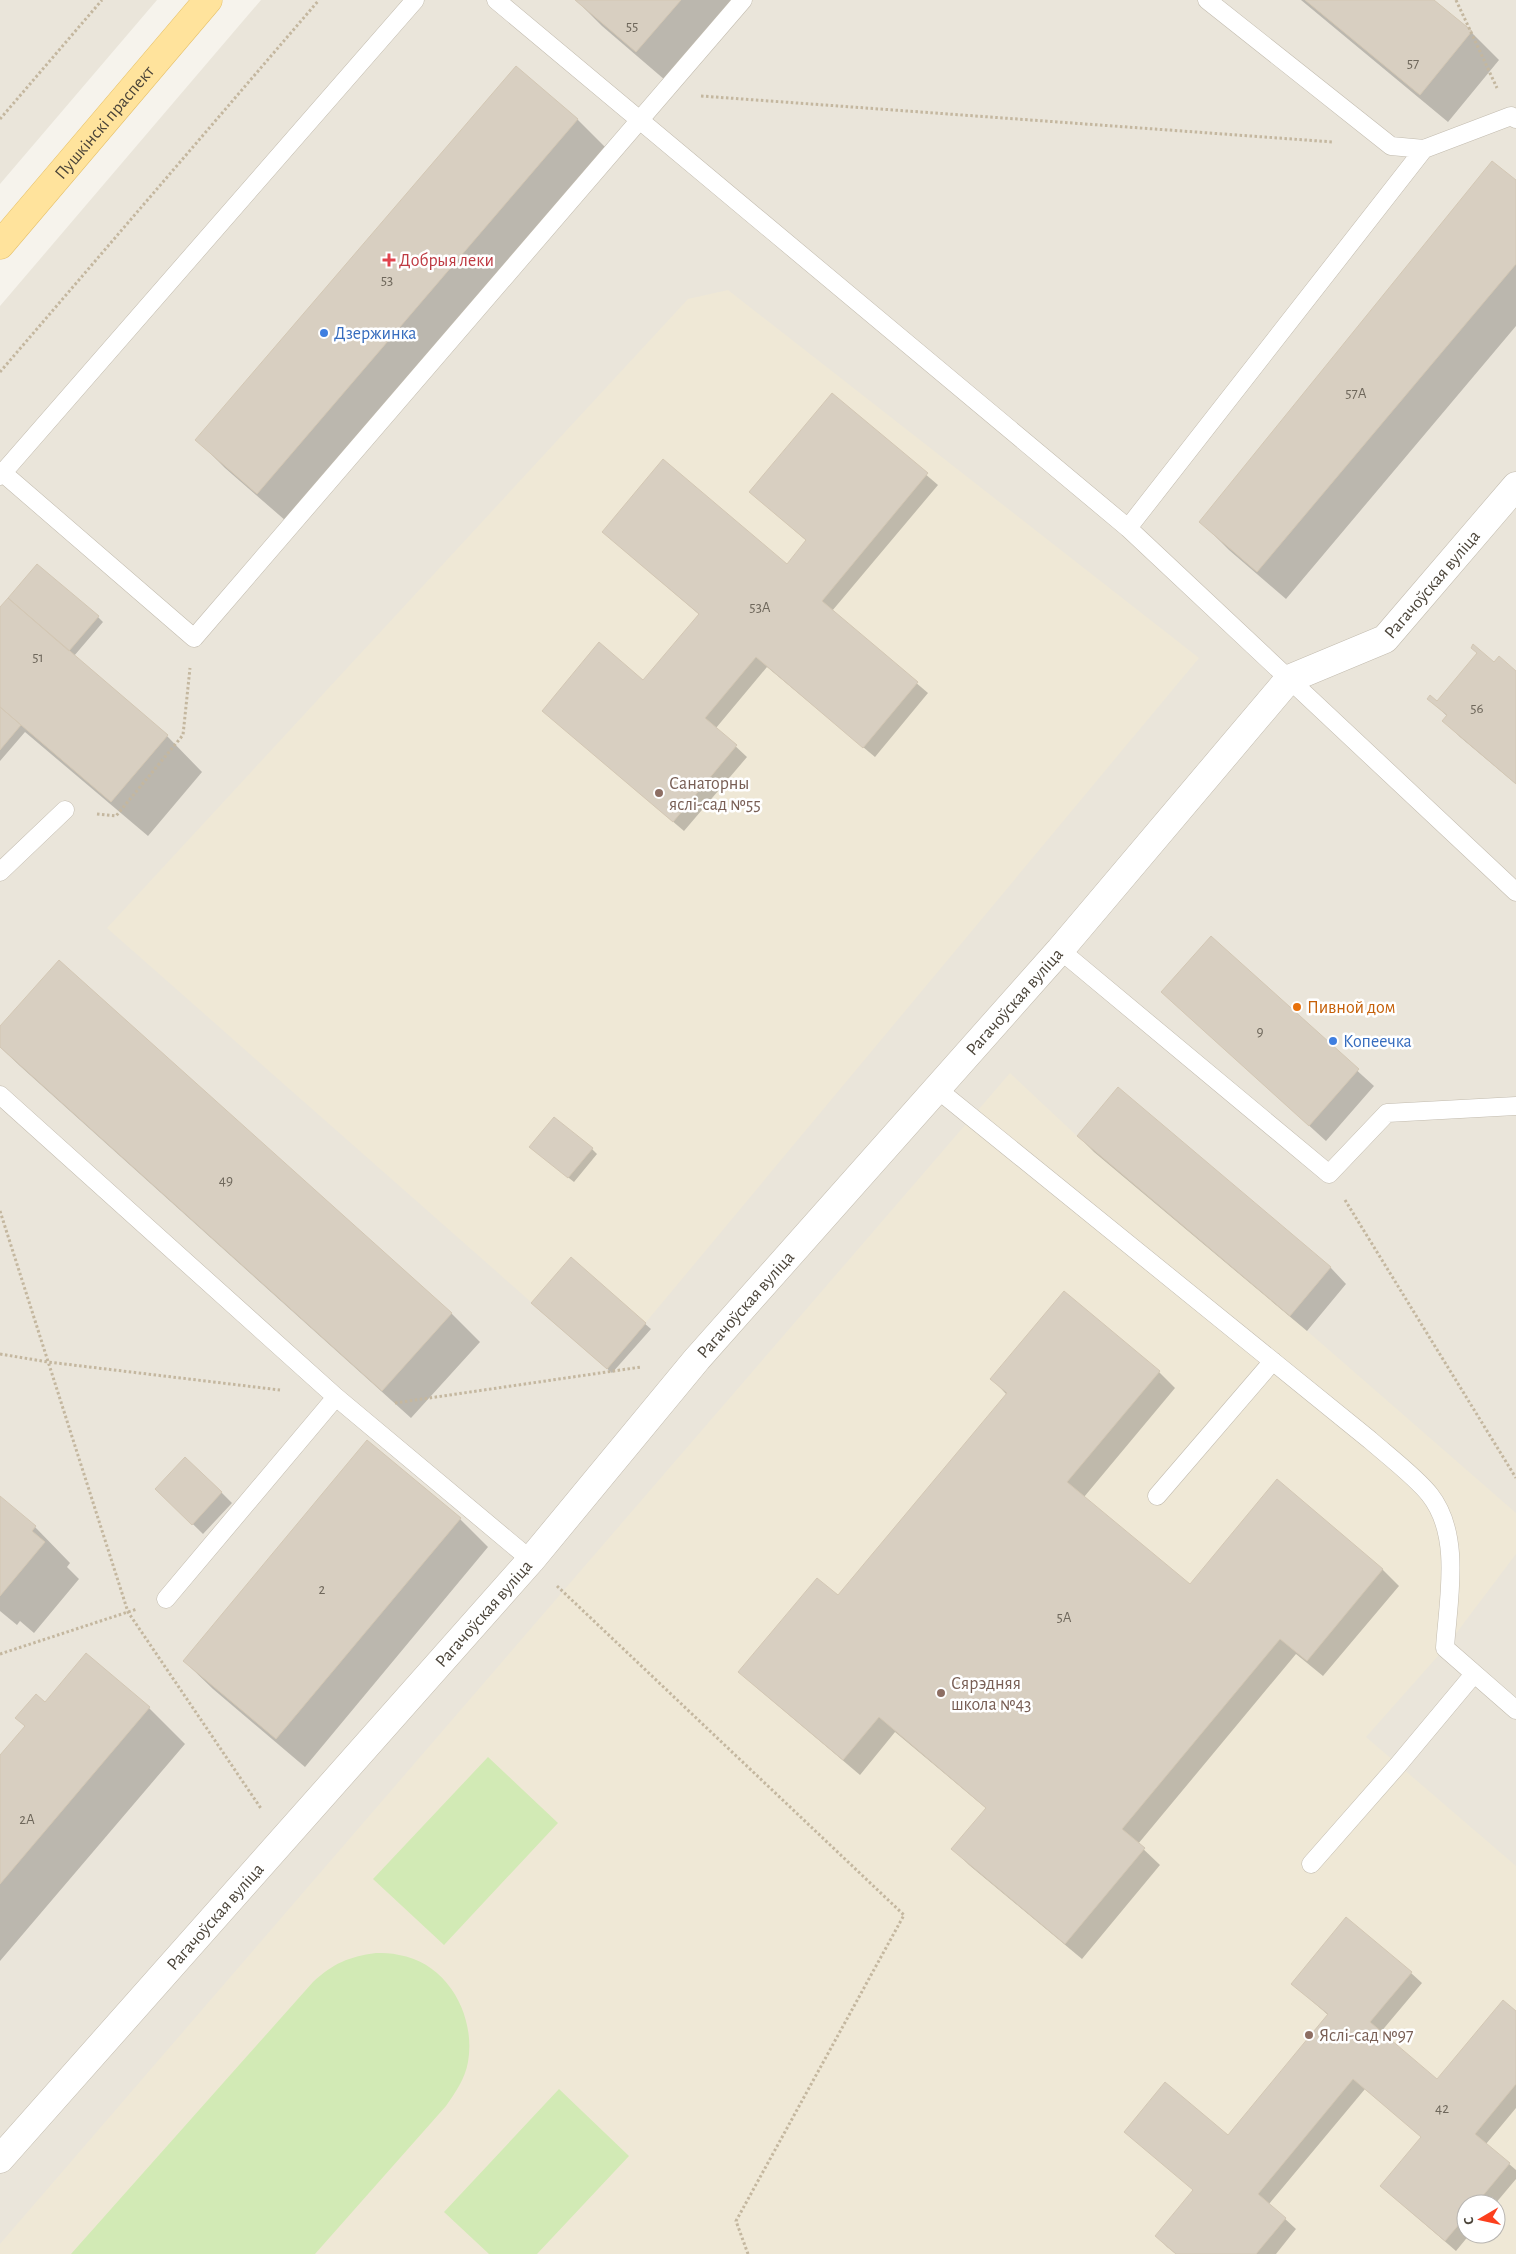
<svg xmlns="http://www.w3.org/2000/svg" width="1516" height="2254" viewBox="0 0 1516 2254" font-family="'Alegreya Sans',sans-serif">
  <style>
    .residential { fill: #eae5da; fill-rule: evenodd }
    .education { fill: #efe8d6; fill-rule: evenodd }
    .green { fill: #d2eab5 }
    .shadow { fill: #0003 }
    .building { fill: #d8cfc1; stroke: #d3c7b4 }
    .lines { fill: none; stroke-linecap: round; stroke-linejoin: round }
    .service-casing { stroke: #c2bbae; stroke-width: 19 }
    .minor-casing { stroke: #c2bbae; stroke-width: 29 }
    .primary-casing { stroke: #e6c16a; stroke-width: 29 }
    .path { stroke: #c4b79f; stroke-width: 3; stroke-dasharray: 2.5 2.5; stroke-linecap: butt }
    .service { stroke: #fff; stroke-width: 18 }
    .minor { stroke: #fff; stroke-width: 28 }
    .primary { stroke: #ffe39c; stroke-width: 28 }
    .health-dot { fill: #e0444e; stroke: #fff; stroke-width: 2 }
    .shop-dot { fill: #3f7fe0; stroke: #fff; stroke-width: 2 }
    .education-dot { fill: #8d6e63; stroke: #fff; stroke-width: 2 }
    .food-dot { fill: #e8710a; stroke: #fff; stroke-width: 2 }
    .labels { text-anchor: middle; stroke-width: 5; stroke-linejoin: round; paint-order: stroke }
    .number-label { font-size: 15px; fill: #6e675b }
    .street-label { font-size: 18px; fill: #4b4439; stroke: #fff }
    .health-label { font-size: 18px; fill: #be3a42; stroke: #fff; text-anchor: start }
    .shop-label { font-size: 18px; fill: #366cbe; stroke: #fff; text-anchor: start }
    .education-label { font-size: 18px; fill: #785e54; stroke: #fff; text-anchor: start }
    .food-label { font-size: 18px; fill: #c56008; stroke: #fff; text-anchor: start }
  </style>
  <rect width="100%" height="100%" fill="#f6f3ec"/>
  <path class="residential" d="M0,0h157l-157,184z
    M261,0h1255v2254h-1516v-1948zM1466,2204h30v30h-30z"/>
  <path class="education" d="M728,290l471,368 -592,711 -500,-441 581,-629z
    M1010,1073l67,63 213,180 226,197v41l-71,94 -79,89 150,129v388h-1516v-10zM1466,2204h30v30h-30z"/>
  <path class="green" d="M488,1757l70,66 -114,122 -71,-66z
    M376,1953c7,0 15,0 23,2 49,8 77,61 69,107 -3,17 -13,31 -22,44l-131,148h-244l242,-272c21,-19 35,-25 63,-29z
    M559,2089l70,67 -92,98h-48l-45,-42z"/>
  <path class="shadow" d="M576,0h157l-68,80 -63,-54z
    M1301,0h131l39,32 28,28 -51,62z
    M516,67l62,53 28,28 -320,373 -61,-53 -28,-28z
    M1516,182v144l-230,273 -57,-49 -28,-28z
    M832,394l106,91 -106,126 96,82 -53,64 -108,-90 -51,61 31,29 -63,74 -141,-120 100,-30 57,-66 -97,-83 184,33 20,-24 -57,-49z
    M0,609l98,8 5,5 -29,34 93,80 35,36 -54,64 -123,-104 -25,29z
    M1494,664l22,8v112l-56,-47 -16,-16 4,-4 -19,-18 8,3z
    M1211,938l163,148 -48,55 -164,-149z
    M0,1028l451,285 29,29 -69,76 -391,-352 -20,-19z
    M1118,1089l213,179 15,16 -39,47 -213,-179 -16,-16z
    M592,1149l5,5 -23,28 -38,-30z
    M571,1259l80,70 -39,44 -75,-65z
    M1159,1372l16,16 -91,109 106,89 87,-105 106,89 16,16 -76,90 -27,-22 -158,190 22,21 -78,94 -113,-94 -16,-16 34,-40 -92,-77 -35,43 -104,-88 -16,-15 98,-75 169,-202 -15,-16z
    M157,1489l64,3 11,11 -29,31z
    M0,1498l35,29 35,36 -3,4 12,12 -45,54 -14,-12 -3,4 -17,-14z
    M460,1519l28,28 -183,220 -92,-78 -29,-28z
    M87,1655l62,53 36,36 -185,217v-204l26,-30 -9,-9 29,-14z
    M1411,1973l11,10 -42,50 58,48 78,-69v96l-30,36 30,26v9l-21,25h-29v30h4l-14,17 -75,-65 41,-49 -57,-48 -96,115 27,25 -20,25h-100l-9,-7 -10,-11 37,-45 34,-55 100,-121 -35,-31z"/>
  <path class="building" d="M575,0h106l-45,52z
    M1305,0h129l38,31 -52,64z
    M516,66l62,53 -321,375 -62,-54z
    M1492,161l24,19v84l-259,308 -58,-50z
    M832,393l96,80 -106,128 96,81 -55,66 -107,-91 -51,61 32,27 -64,77 -131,-111 57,-69 44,38 56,-66 -97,-82 61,-73 124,105 19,-24 -57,-48z
    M37,564l62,52 -30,35 -61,-53z
    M8,598l160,137 -57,67 -111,-95v-100z
    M1473,644l21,18 5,-6 17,15v113l-74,-63 5,-6 -20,-16 3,-4 7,6 40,-48 -6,-5z
    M0,707l21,18 -21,25z
    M1211,936l148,133 -50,57 -148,-134z
    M59,960l393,353 -70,78 -382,-344v-21z
    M1118,1087l213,180 -41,49 -213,-180z
    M554,1117l39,31 -25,30 -39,-31z
    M571,1257l75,66 -39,46 -76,-66z
    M1064,1291l96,80 -93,111 123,102 87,-105 106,90 -76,92 -27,-22 -158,190 23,19 -80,96 -114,-95 35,-41 -107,-91 -36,43 -105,-88 79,-94 21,17 169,-202 -17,-14z
    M367,1440l94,78 -185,221 -93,-78z
    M185,1457l37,35 -30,33 -37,-36z
    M0,1496l36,30 -4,5 13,11 -45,54z
    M86,1653l64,54 -150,177v-129l25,-29 -10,-8 21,-24 9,8z
    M1346,1917l66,55 -42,50 67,57 66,-79 13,11v73l-41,50 35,29 -34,41h-10v12l-21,25 -65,-55 41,-49 -68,-58 -95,115 28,24 -30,36h-80l-21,-18 38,-46 -69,-58 41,-50 63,53 100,-121 -37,-30z"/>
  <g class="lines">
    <g class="service-casing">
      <path id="service" d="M496,0l632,528 388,364
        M1207,0l184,146 33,3
        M3,473l191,165 549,-638
        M0,476l415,-476
        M1128,528l296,-379 87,-33 5,3
        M0,872l65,-62
        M1060,950l269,224 58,-61 129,-7
        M937,1089l433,351c17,15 47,38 60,55 32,41 18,105 15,153l71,62
        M0,1095l336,302 195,163
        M1157,1496l116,-135
        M166,1599l170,-202
        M1311,1864l87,-99 76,-91"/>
    </g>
    <g class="minor-casing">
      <g id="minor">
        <path id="s1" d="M0,2159l531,-599 166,-201 363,-409 229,-271 96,-40 131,-153"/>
      </g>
    </g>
    <g class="primary-casing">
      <g id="primary">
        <path id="s2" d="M0,245l208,-245"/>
      </g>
    </g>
    <path class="path" d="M1456,0l41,88
      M701,96l632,46
      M0,119l102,-119
      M0,372l319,-372
      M97,814l19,2 67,-81 7,-67
      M1345,1200l171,278
      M0,1211l128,401 134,198
      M0,1354l48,8 232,28
      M395,1403l246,-36
      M557,1586l347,329 -168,306 12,33
      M0,1654l137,-45"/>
    <use href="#service" class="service"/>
    <use href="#minor" class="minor"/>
    <use href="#primary" class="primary"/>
  </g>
  <path class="health-dot" d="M386.5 252.5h5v5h5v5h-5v5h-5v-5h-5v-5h5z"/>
  <g class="shop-dot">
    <circle cx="324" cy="333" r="5"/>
    <circle cx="1333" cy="1041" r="5"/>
  </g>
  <g class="education-dot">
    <circle cx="659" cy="793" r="5"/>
    <circle cx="941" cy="1693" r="5"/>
    <circle cx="1309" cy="2035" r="5"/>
  </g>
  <circle class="food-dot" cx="1297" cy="1007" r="5"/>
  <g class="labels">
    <g class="number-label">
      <text x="632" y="31">55</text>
      <text x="1413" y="68">57</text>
      <text x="387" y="285">53</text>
      <text x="1356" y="398">57А</text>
      <text x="760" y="612">53А</text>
      <text x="38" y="662">51</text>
      <text x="1477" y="713">56</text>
      <text x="1260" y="1036">9</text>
      <text x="226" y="1185">49</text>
      <text x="322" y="1594">2</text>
      <text x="1064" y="1622">5А</text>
      <text x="27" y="1824">2А</text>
      <text x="1442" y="2113">42</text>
    </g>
    <g class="street-label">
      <text dy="6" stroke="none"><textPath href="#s2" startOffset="161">Пушкінскі праспект</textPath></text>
      <text dy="6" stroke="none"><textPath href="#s1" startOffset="2139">Рагачоўская вуліца</textPath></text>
      <text dy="6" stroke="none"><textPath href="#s1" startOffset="1539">Рагачоўская вуліца</textPath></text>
      <text dy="6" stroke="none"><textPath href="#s1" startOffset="1134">Рагачоўская вуліца</textPath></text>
      <text dy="6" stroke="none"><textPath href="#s1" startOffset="729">Рагачоўская вуліца</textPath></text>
      <text dy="6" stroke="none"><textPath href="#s1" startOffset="324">Рагачоўская вуліца</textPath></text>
    </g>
    <g class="health-label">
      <text x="399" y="266">Добрыя леки</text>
    </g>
    <g class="shop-label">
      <text x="334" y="339">Дзержинка</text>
      <text x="1343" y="1047">Копеечка</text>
    </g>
    <g class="education-label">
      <text x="669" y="789">Санаторны<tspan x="669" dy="21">яслі-сад №55</tspan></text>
      <text x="951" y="1689">Сярэдняя<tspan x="951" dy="21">школа №43</tspan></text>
      <text x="1319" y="2041">Яслі-сад №97</text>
    </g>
    <g class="food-label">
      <text x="1307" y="1013">Пивной дом</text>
    </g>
  </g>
  <g transform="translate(1481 2219) rotate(261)"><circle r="24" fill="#ffffff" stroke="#b7b4b0"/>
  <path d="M0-4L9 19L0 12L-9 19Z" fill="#fc3f1d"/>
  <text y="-8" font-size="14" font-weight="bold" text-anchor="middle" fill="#4b4439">С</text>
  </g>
</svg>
